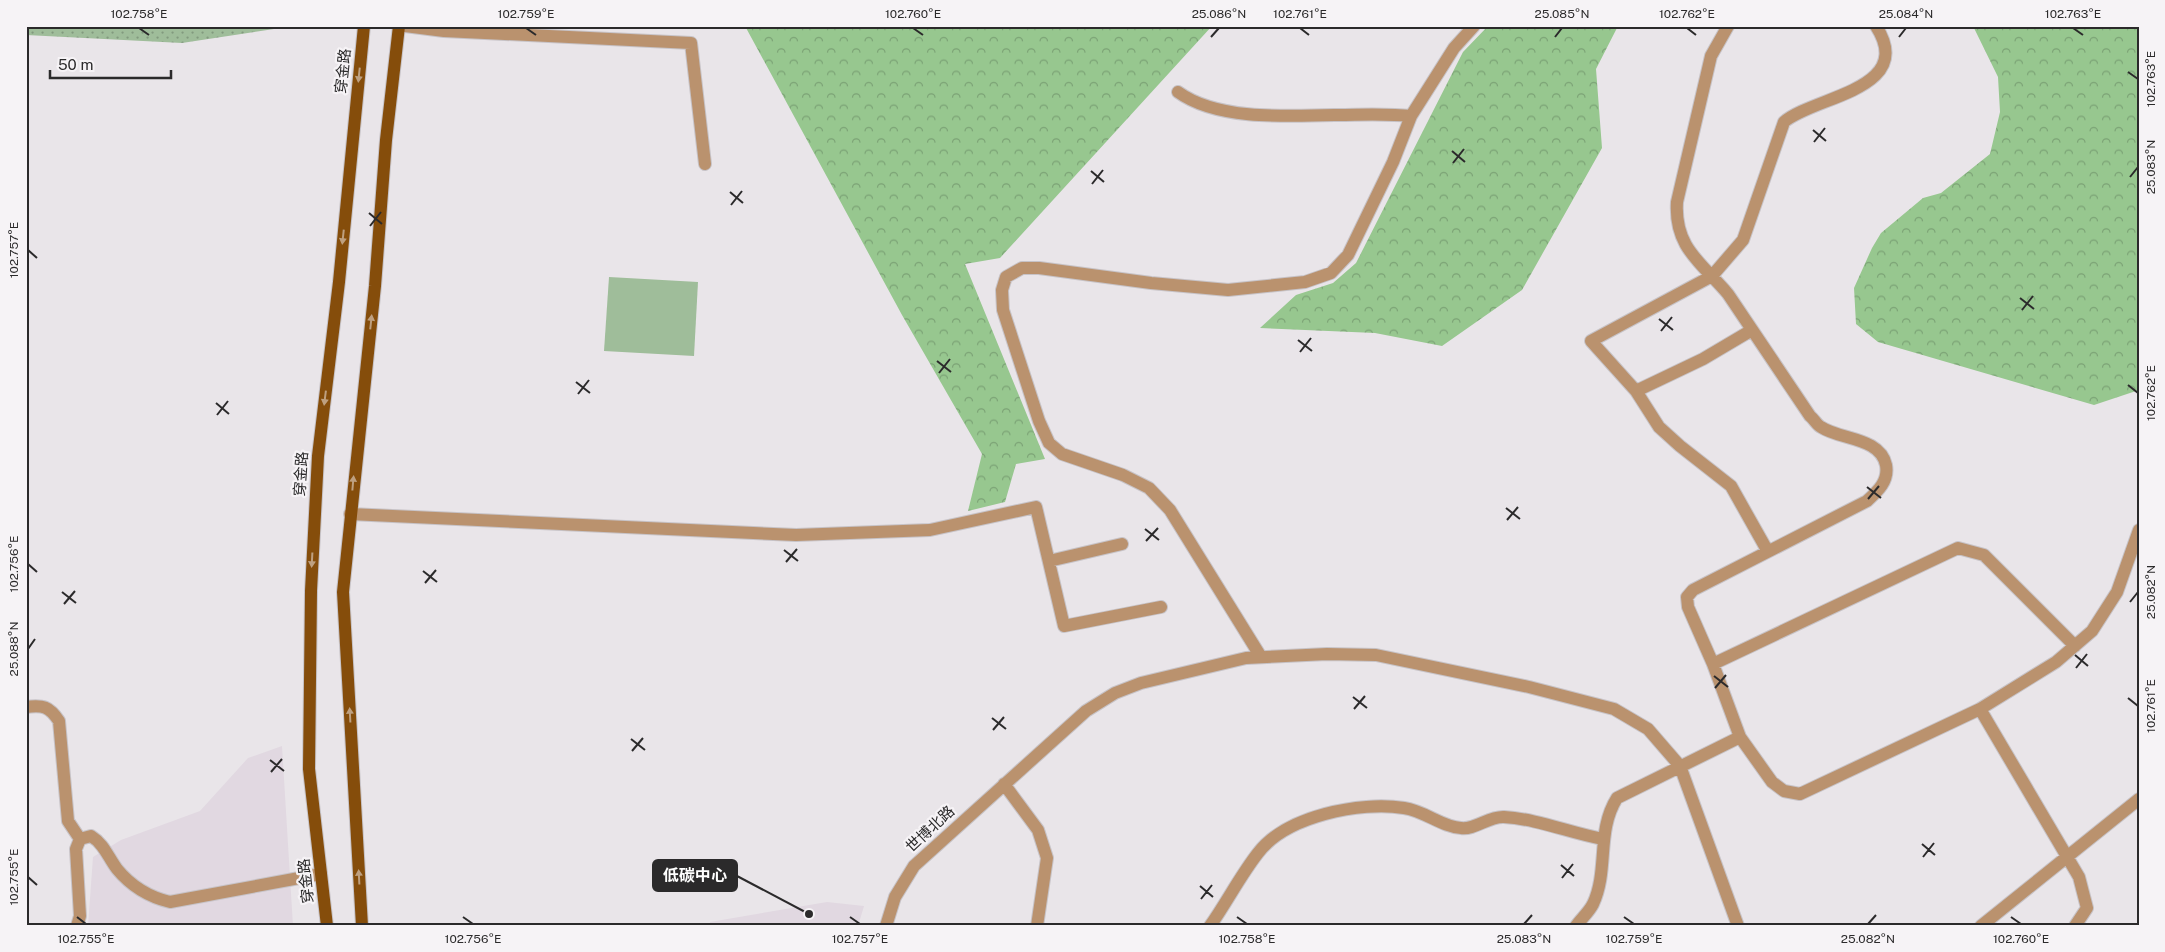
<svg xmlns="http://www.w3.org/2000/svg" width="2165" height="952" viewBox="0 0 2165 952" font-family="'Public Sans','Noto Sans SC',sans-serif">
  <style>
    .built { fill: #e1d8e1 }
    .grass { fill: url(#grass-dots) }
    .forest { fill: url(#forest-crowns) }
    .pitch { fill: #9fbd9a }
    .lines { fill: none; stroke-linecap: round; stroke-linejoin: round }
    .minor-casing { stroke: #c7c3c7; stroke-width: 14 }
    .major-casing { stroke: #c7c3c7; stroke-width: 14 }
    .minor { stroke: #ba926e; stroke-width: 12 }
    .major { stroke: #854d0b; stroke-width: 12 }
    .oneway { fill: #bea080 }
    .ticks { fill: none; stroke: #2b2a2b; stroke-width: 2 }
    .labels { text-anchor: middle; stroke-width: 4.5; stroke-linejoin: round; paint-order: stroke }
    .street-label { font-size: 15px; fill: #2b2a2b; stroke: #f6f3f6 }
    .leader { fill: none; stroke: #2b2a2b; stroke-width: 2 }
    .callout-dot { fill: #2b2a2b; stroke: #f6f3f6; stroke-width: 2 }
    .callout { fill: #2b2a2b; stroke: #2b2a2b; stroke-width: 2 }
    .callout-label { font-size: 16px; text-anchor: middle; font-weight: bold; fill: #fff }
    .neatline { fill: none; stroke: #2b2a2b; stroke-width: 2 }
    .ticks-label { font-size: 12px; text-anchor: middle; fill: #2b2a2b }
  </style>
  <defs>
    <pattern id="grass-dots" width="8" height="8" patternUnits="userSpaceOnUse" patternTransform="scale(1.25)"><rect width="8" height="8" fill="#9fbd9a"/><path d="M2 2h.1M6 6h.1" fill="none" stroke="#829a7e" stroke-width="1.8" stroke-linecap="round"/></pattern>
    <pattern id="forest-crowns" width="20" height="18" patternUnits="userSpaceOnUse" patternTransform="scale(1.25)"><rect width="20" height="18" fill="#97c78f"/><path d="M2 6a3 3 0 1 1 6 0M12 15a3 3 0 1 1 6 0" fill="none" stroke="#7ba275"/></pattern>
  </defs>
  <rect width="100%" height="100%" fill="#e9e5e9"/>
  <path class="built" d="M282,746l11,180h-205l5,-69 28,-17 79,-29 48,-53z
    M827,902l37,4 -6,20h-148v-4z"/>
  <path class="grass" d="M26,26h268l-112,17 -156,-8z"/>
  <path class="forest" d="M745,26h467l-212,232 -35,6 80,195 -29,5 -11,38 -37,9 14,-57 -80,-139z
    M1488,26h130l-22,43 6,79 -80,142 -80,56 -67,-13 -115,-5 36,-33 37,-12 23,-20 107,-211z
    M1973,26h166v364l-45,15 -216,-63 -22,-18 -2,-36 18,-40 9,-15 42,-35 18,-5 49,-39 10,-42 -2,-35z"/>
  <path class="pitch" d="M609,277l89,5 -4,74 -90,-5z"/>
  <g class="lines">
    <g class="minor-casing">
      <path id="minor" d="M405,26l39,5 247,12 14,121
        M1728,26l-17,30 -34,146c-3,46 25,61 51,92l82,122c4,3 7,9 11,11 19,13 59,10 65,38 3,16 -8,26 -19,36l-174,89 -6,7 1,10 25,57 27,73 32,45 12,9 16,3 180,-85 76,-47 36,-31 25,-39 22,-62
        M1178,92c55,40 167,16 233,24
        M1636,391l67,-32 49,-29
        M350,514l446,21 134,-5 106,-23 28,119 97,-19
        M1767,550l-36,-64 -51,-40 -21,-19 -23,-36 -45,-50 121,-65 31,-36 41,-118c30,-26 133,-32 92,-96
        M1049,561l73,-17
        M1261,657l-91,-147 -21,-22 -26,-13 -61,-21 -13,-11 -10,-22 -36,-111 -1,-20 4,-13 16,-9h17l112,15 77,7 77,-8 26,-9 17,-18 45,-93 18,-46 43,-68 20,-22
        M1713,664l245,-116 26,7 91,91
        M26,707c17,-2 23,-1 33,14l9,100 12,18
        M1980,709l99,168 8,31 -12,18
        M1004,784l34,46 9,28 -10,68
        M77,926l3,-10 -4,-67 4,-10 11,-3c13,8 17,21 26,33 14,17 32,28 53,33l151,-28
        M886,926l9,-29 19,-31 172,-155 29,-18 26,-10 105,-25 81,-4 49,1 153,32 85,22 34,20 32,37 58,160
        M1210,926c17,-24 30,-50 48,-73 28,-37 102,-52 146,-45 21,3 38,19 57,20 14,2 28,-12 43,-11 34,2 66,16 99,22
        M1576,926c5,-7 13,-14 17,-22 16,-34 3,-73 24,-106l123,-61
        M1981,926l158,-127"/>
    </g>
    <g class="major-casing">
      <path id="major" d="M327,926l-18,-157 2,-178 7,-135 21,-174 25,-256
        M362,926l-19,-334 32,-306 11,-146 13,-114"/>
    </g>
    <use href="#minor" class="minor"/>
    <use href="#major" class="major"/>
  </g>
  <defs><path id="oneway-solid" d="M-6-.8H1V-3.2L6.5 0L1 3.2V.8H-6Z" transform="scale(1.25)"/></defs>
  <g class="oneway">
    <use href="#oneway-solid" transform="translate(359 75) rotate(96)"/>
    <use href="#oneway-solid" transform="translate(343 237) rotate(96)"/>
    <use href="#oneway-solid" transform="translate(371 322) rotate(-84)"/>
    <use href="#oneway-solid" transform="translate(325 398) rotate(97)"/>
    <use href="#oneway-solid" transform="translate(353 483) rotate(-85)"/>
    <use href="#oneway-solid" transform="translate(312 560) rotate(93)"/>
    <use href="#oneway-solid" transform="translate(350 715) rotate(-93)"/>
    <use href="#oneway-solid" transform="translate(359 877) rotate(-93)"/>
  </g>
  <path class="ticks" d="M139,28l10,7M526,28l10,7M913,28l10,7M1300,28l9,7M1687,28l9,7M2073,28l10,7M1211,37l8,-9M1555,37l7,-9M1899,37l7,-9M2128,72l10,7M1813,130l13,11M1814,142l11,-14M1452,151l13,11M1453,163l11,-14M1091,171l13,11M2130,177l8,-10M1092,184l11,-14M730,192l13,11M731,205l11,-14M369,213l13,11M370,226l11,-14M28,250l9,8M2020,298l14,11M2022,310l11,-14M1659,319l14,11M1661,331l11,-14M1298,340l14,11M1300,352l11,-14M937,361l14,11M939,373l11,-14M576,382l14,11M2128,385l10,8M578,394l11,-14M216,403l13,11M217,415l11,-14M1867,487l14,11M1868,499l11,-13M1506,508l14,11M1507,520l11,-13M1145,529l14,11M1146,541l12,-13M784,550l14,11M786,562l11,-13M28,564l9,8M423,571l14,11M425,583l11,-13M62,592l14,11M2130,602l8,-10M64,604l11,-13M28,649l7,-10M2075,655l13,11M2076,668l11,-14M1714,676l14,11M1715,688l11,-13M1353,697l14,11M2128,698l10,8M1354,709l11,-13M992,718l14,11M993,730l11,-13M631,739l14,11M632,751l11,-13M270,760l14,11M271,772l11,-13M1922,844l13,11M1923,857l11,-14M1561,865l13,11M28,877l9,8M1562,878l11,-14M1200,886l13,11M1201,899l11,-14M77,917l9,7M463,917l10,7M850,917l10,7M1237,917l10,7M1624,917l10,7M2011,917l10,7M1524,924l8,-9M1868,924l8,-9"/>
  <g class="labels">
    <g class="street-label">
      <text transform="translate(343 71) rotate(-84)" y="5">穿金路</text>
      <text transform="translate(301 474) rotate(-86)" y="5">穿金路</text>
      <text transform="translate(930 829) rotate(-43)" y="5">世博北路</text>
      <text transform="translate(306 881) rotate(-96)" y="5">穿金路</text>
    </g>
  </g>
  <path class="leader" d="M809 914L737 876"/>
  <circle class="callout-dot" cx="809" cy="914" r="5"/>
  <rect class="callout" x="653" y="860" width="84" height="31" rx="5"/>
  <g class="callout-label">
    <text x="695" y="881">低碳中心</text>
  </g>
  <rect width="2165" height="952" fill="none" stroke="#f6f3f6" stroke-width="55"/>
  <path d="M50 70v8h121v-8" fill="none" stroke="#2b2a2b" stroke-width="2.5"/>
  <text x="58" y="70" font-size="15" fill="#2b2a2b" stroke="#f6f3f6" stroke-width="4" paint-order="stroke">50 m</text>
  <rect x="28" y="28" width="2110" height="896" class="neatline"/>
  <g class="ticks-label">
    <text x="139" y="18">102.758°E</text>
    <text x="526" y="18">102.759°E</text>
    <text x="913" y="18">102.760°E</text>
    <text x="1219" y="18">25.086°N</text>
    <text x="1300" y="18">102.761°E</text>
    <text x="1562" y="18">25.085°N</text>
    <text x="1687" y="18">102.762°E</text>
    <text x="1906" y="18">25.084°N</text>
    <text x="2073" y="18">102.763°E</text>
    <text transform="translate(2151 79) rotate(-90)" y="4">102.763°E</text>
    <text transform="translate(2151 167) rotate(-90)" y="4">25.083°N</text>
    <text transform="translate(14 250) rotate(-90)" y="4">102.757°E</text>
    <text transform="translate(2151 393) rotate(-90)" y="4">102.762°E</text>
    <text transform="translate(14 564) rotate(-90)" y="4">102.756°E</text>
    <text transform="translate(2151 592) rotate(-90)" y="4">25.082°N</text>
    <text transform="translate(14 649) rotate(-90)" y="4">25.088°N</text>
    <text transform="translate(2151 706) rotate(-90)" y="4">102.761°E</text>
    <text transform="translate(14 877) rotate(-90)" y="4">102.755°E</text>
    <text x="86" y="943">102.755°E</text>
    <text x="473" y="943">102.756°E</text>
    <text x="860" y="943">102.757°E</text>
    <text x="1247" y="943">102.758°E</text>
    <text x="1524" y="943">25.083°N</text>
    <text x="1634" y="943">102.759°E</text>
    <text x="1868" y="943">25.082°N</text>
    <text x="2021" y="943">102.760°E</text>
  </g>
</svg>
